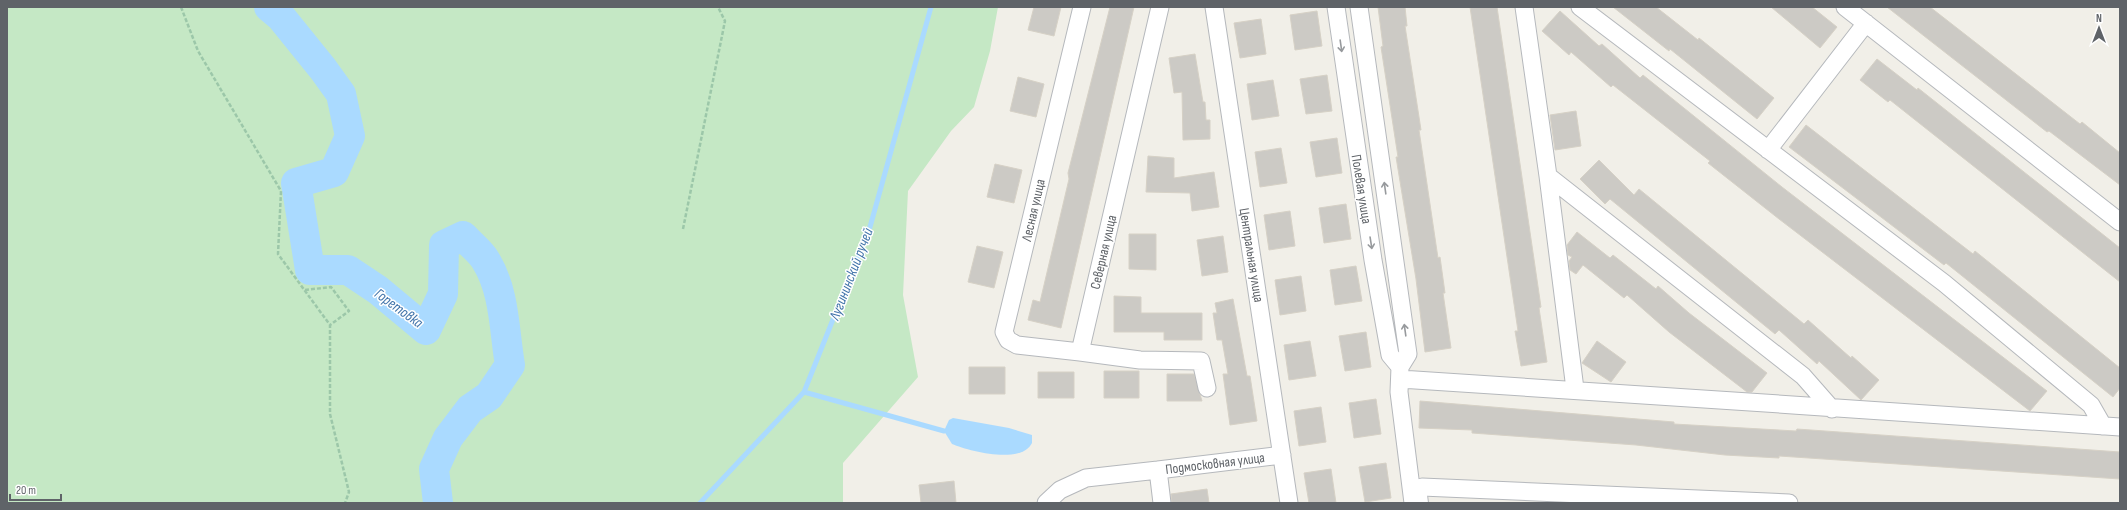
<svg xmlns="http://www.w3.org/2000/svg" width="2127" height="510" viewBox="0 0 2127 510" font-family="'Sofia Sans Condensed',sans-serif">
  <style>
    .green { fill: #c5e8c5 }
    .water { fill: #aadaff }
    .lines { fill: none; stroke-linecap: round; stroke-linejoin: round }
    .stream { stroke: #aadaff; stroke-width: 5 }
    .river { stroke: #aadaff; stroke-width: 30 }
    .building { fill: #cccac5; stroke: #d6d1c6 }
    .lane-casing { stroke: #b5b8bc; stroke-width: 10 }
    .street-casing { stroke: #b5b8bc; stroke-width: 19 }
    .path { stroke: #9cc7a9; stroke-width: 2.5; stroke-dasharray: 4 2; stroke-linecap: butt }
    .lane { stroke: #fff; stroke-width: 8 }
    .street { stroke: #fff; stroke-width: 17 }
    .oneway { stroke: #979a9d }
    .labels { text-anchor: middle; stroke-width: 3; stroke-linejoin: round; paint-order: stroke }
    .street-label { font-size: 14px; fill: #5f6368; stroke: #fff }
    .water-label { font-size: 15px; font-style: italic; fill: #4174aa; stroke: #fff }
  </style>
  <rect width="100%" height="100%" fill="#f1efe8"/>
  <path class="green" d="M7,7h991l-8,44 -16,56 -23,24 -43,60 -5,104 15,82 -75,86v40h-836z"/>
  <path class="water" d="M953,418l56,10 23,7v8c-11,22 -63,8 -80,1l-8,-13 5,-11z"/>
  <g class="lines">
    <path class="stream" d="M804,392l140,39
      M700,503l104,-111 66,-165 61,-220"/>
    <path class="river" d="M269,7l12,10 42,52 18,25 9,42 -16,36 -38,11 14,87h38l30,20 48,40 17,-36 1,-49 19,-9c7,8 18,16 23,25 19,31 18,69 24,104l-21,31 -19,13 -22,29 -14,31 4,34"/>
  </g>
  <path class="building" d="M1034,7h27l-7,29 -26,-6z
    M1110,7h24l-73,321 -33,-8 5,-20 7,2 29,-123 -1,-6z
    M1378,7h27l2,19h-2l16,104h-2l19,128 2,-1 5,36h-2l8,55 -26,4 -9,-73 -20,-122h2l-17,-110 2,-1z
    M1470,7h27l44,300 -2,1 8,54 -26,4 -6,-35h3z
    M1613,7h43l42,33 1,-2 75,60 -17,21 -87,-70 -1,2z
    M1771,7h41l25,20 -17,21z
    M1887,7h43l150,117 2,-2 38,31v32l-71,-54 -2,1z
    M1317,11l5,35 -27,4 -5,-35z
    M1560,11l39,35 3,-2 38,34 3,-3 139,112 265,204 -17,20 -251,-192 -71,-56 2,-2 -27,-21 -70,-55 -2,2 -40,-35 -2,3 -27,-24z
    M1261,19l5,35 -26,4 -6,-35z
    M1195,54l8,48h2l1,18h4v19l-27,1 -1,-48 -8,1 -5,-35z
    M1877,59l40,31 1,-2 202,160v34l-230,-182 -2,2 -28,-22z
    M1327,75l5,36 -26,3 -6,-35z
    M1018,77l26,7 -8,33 -26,-6z
    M1273,80l6,36 -27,4 -5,-36z
    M1576,111l5,35 -26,4 -5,-35z
    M1806,125l167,129 2,-3 145,117v20l-7,9 -167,-134 -2,2 -155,-118z
    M1337,138l5,35 -26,4 -6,-35z
    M1281,148l6,35 -27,4 -5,-35z
    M1148,156l26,2v20l40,-6 5,35 -27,4 -2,-18 -44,-1z
    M1599,160l35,35 5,-6 165,135 4,-4 43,38 1,-2 27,24 -18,20 -42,-39 -2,3 -38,-34 -4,4 -165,-135 -5,5 -25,-25z
    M995,164l27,6 -8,33 -27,-6z
    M1346,204l5,35 -27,4 -5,-35z
    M1290,211l5,35 -26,4 -5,-35z
    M1577,232l33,26 3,-3 43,34 2,-3 31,27 78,60 -15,19h-5l-78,-60 -42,-37 -3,3 -41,-33 -7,9 -6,-4 -1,-9 3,-4 -4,-2 -1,-10z
    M1129,234h27v36l-27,-1z
    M1223,236l5,36 -26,4 -5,-36z
    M977,246l26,6 -9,36 -26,-6z
    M1356,266l6,35 -27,4 -5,-35z
    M1301,276l5,35 -26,4 -5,-35z
    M1114,296l27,1v16h61v27h-38v-8h-50z
    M1233,299l14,77h3l7,45 -27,4 -7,-51h5l-6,-34h-5l-4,-27h4l-2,-10z
    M1366,332l5,35 -26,4 -6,-35z
    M1310,341l6,35 -27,4 -5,-35z
    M1597,341l29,21 -15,20 -29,-19z
    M969,367h36v27h-36z
    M1104,371h35v27h-35z
    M1038,372h36v26h-36z
    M1167,374h27l8,27h-35z
    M1376,399l5,35 -27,4 -5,-35z
    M1420,401l254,21v2l122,7 1,-2 323,23v27l-341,-23v2l-54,-3 -89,-10 -164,-12v-3l-53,-2z
    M1321,407l5,35 -27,4 -5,-35z
    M1386,463l5,35 -26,4 -6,-35z
    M1331,469l5,34h-27l-5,-30z
    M954,481l2,22h-35l-2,-18z
    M1207,489l2,14h-37l-1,-9z"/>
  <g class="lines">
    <g class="lane-casing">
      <path id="lane" d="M1422,487l2,16"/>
    </g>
    <g class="street-casing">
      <path id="street" d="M1160,7l-80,345 60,8 61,1 6,27
        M1214,7l75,496
        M1336,7l37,253 17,95 10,12
        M1359,7l49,347 -8,13 -1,25 14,111
        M1524,7l24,169 27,213
        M1580,7l364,276 147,122 12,21
        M1845,7l275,215
        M1768,150l98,-127
        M1548,176l255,200 29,33
        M1080,352l-63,-7 -9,-5 -4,-8 78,-325
        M1400,379c240,14 480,33 720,48
        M1422,487l367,16
        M1046,503l14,-13 26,-12 72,-8
        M1162,503l-4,-33 124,-15"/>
    </g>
    <path class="path" d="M181,7l17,44 83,140 -3,63 52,71v89l19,78 -4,11
      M683,229l42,-208 -7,-14
      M305,290l26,-3 18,24 -19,14"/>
    <use href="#lane" class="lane"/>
    <use href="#street" class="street"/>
  </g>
  <defs><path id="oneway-shaft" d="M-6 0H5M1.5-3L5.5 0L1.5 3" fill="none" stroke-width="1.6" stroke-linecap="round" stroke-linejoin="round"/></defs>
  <g class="oneway">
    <use href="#oneway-shaft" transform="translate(1341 46) rotate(82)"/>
    <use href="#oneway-shaft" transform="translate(1385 188) rotate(-98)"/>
    <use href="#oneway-shaft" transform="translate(1371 243) rotate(81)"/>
    <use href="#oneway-shaft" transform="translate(1405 330) rotate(-98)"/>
  </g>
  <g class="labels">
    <g class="street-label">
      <text transform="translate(1362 189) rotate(81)" y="5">Полевая улица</text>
      <text transform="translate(1033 210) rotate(-77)" y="5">Лесная улица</text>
      <text transform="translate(1103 252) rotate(-77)" y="5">Северная улица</text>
      <text transform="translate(1252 255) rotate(81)" y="5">Центральная улица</text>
      <text transform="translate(1215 463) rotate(-7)" y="5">Подмосковная улица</text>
    </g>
    <g class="water-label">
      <text transform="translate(851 274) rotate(-69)" y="5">Лугининский ручей</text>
      <text transform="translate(399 308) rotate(36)" y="5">Горетовка</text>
    </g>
  </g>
  <rect width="2127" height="510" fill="none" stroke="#5f6368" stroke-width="16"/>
  <g transform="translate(2099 28)" stroke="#ffffff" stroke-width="3" paint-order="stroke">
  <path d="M0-3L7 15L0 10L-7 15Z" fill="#5f6368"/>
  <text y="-6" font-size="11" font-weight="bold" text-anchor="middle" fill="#5f6368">N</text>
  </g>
  <path d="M10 494v6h51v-6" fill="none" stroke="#5f6368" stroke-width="2"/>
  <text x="16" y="494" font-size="12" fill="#5f6368" stroke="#ffffff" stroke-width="3" paint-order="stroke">20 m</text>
</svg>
